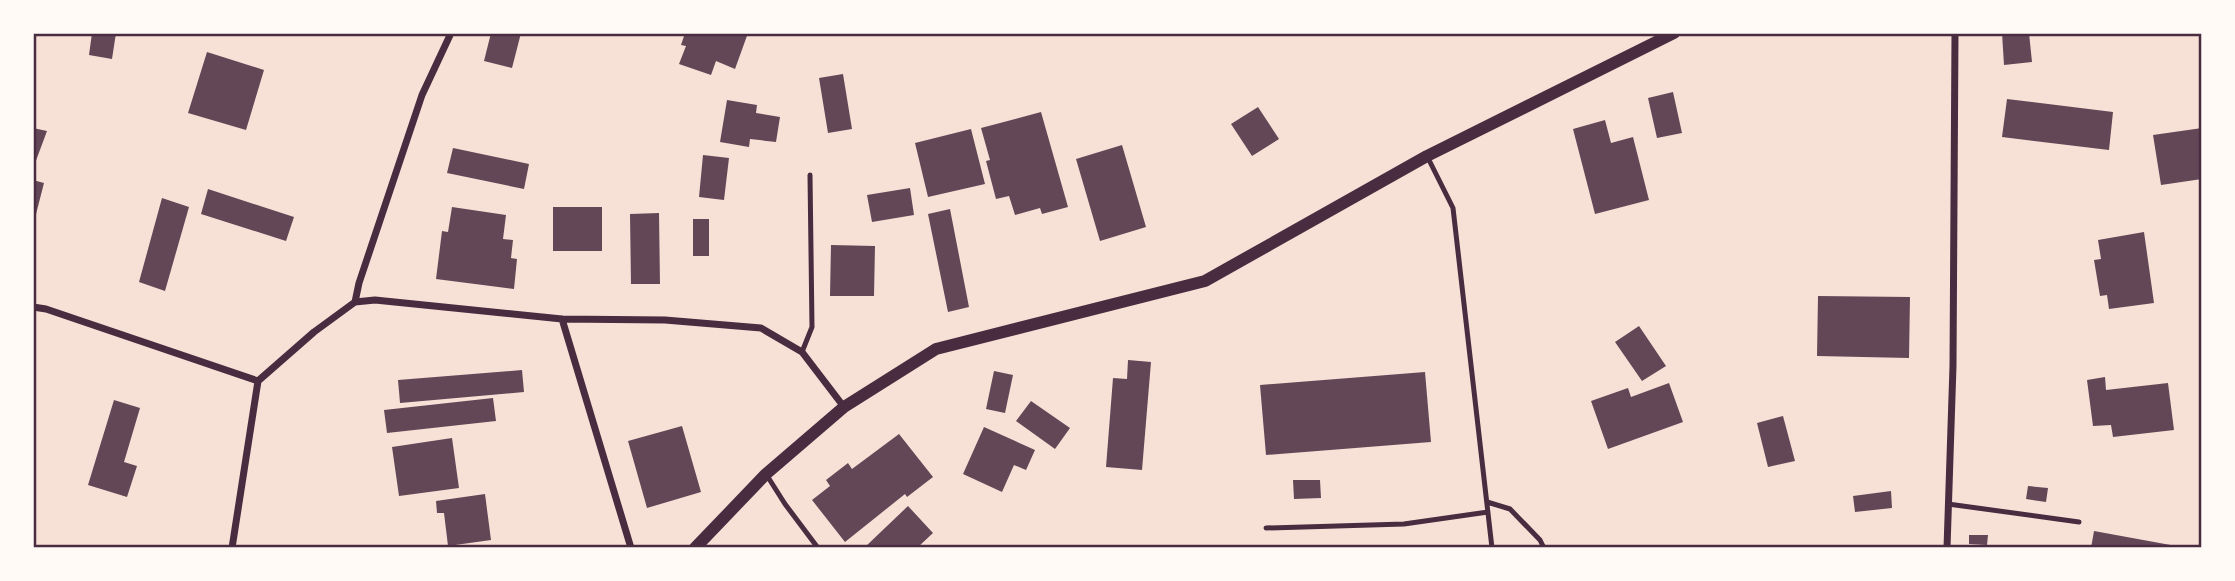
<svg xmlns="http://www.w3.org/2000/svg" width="2235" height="581" viewBox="0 0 2235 581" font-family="Rubik,sans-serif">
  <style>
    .building { fill: #644757 }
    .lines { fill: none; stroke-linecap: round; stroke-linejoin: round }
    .service { stroke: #4a2c40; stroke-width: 5 }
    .minor { stroke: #4a2c40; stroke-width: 7 }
    .tertiary { stroke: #4a2c40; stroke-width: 12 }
    .neatline { fill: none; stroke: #4a2c40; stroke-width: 2.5 }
  </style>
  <rect width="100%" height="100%" fill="#f7e1d7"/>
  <path class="building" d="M92,33h24l-4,26 -23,-4z
    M491,33h30l-9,35 -28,-7z
    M685,33h63l-13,36 -19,-8 -5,14 -32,-11 7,-18 -5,-1z
    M2002,33h27l3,29 -28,3z
    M207,52l57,18 -18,60 -58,-17z
    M843,74l9,55 -24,4 -9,-55z
    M1673,92l9,41 -25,5 -9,-40z
    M2007,99l106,13 -4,38 -107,-13z
    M727,100l30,5 -1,8 24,4 -4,25 -26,-3 -1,8 -29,-5z
    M1258,107l21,32 -27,17 -21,-32z
    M1041,112l27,95 -26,7 -2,-6 -25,7 -6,-19 -13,3 -10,-38 4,-1 -9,-32z
    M1605,120l6,23 22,-6 16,63 -54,14 -22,-85z
    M33,128l14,3 -13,35h-1z
    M2202,128v51l-41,6 -8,-50z
    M971,129l14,55 -57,13 -13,-54z
    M1122,145l24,82 -46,14 -24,-82z
    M453,148l76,16 -5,25 -77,-16z
    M703,155l26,3 -5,42 -25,-3z
    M33,180l11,3 -10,39h-1z
    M910,188l4,27 -42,7 -5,-27z
    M208,189l86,28 -8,24 -85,-27z
    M162,198l27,9 -24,84 -26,-9z
    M452,207l54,8 -3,24 10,1 -2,18 6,1 -3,30 -78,-10 6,-48 6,1z
    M553,207h49v44h-49z
    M950,209l19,98 -21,5 -20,-98z
    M659,213l1,71h-29l-1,-70z
    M693,219h16v37h-16z
    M2144,232l10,71 -45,6 -2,-14 -7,1 -6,-36 7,-1 -3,-19z
    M831,245l44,1 -1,50h-44z
    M1818,296l92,1 -1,61 -92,-2z
    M1639,326l27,40 -24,15 -27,-39z
    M1128,360l23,2 -9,108 -36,-3 7,-89 14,1z
    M522,370l2,22 -124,11 -2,-23z
    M994,371l19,4 -8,38 -19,-4z
    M1425,372l6,70 -165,13 -6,-70z
    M2105,377l1,13 62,-7 6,47 -61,7 -2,-12 -18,1 -6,-46z
    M1669,383l14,39 -75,27 -17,-48 37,-13 3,9z
    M493,398l3,23 -109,12 -3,-23z
    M114,400l26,8 -16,54 13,4 -10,31 -39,-12z
    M1031,401l39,27 -15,21 -39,-28z
    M1783,416l12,45 -27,6 -11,-44z
    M682,426l19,66 -54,16 -19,-67z
    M984,427l51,23 -9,20 -12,-5 -12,27 -39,-18z
    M899,434l34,43 -26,20 -2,-3 -60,48 -33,-42 18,-14 -4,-6 22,-17 4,6z
    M452,438l7,50 -60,8 -7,-49z
    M1293,480h27l1,18 -27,1z
    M2028,486l20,2 -2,14 -20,-3z
    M1891,491l1,17 -37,4 -2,-16z
    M485,494l6,46 -43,6 -4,-33h-7l-1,-12z
    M908,506l25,27 -16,15h-53z
    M2094,531l82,15v2h-85z
    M1969,535h19l-1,10 -18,-1z"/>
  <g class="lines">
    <path class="service" d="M1427,156l26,52 39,340
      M802,352l10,-25 -2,-152
      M766,474l19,30 33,44
      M1487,502l23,7 30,31 4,8
      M1948,504l131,18
      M1266,528l138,-4 84,-12"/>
    <path class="minor" d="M355,302l20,-2 187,19 103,1 96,8 41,24 42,55
      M33,307l13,2 212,72
      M562,319l69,229
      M232,548l26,-167 56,-49 41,-30 4,-19 63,-188 29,-62
      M1947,548l6,-182 2,-333"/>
    <path class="tertiary" d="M695,548l71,-74 78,-67 92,-58 269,-68 222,-125 247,-123"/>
  </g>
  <rect width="2235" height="581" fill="none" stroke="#fffaf5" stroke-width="70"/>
  <rect x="35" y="35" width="2165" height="511" class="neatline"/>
</svg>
